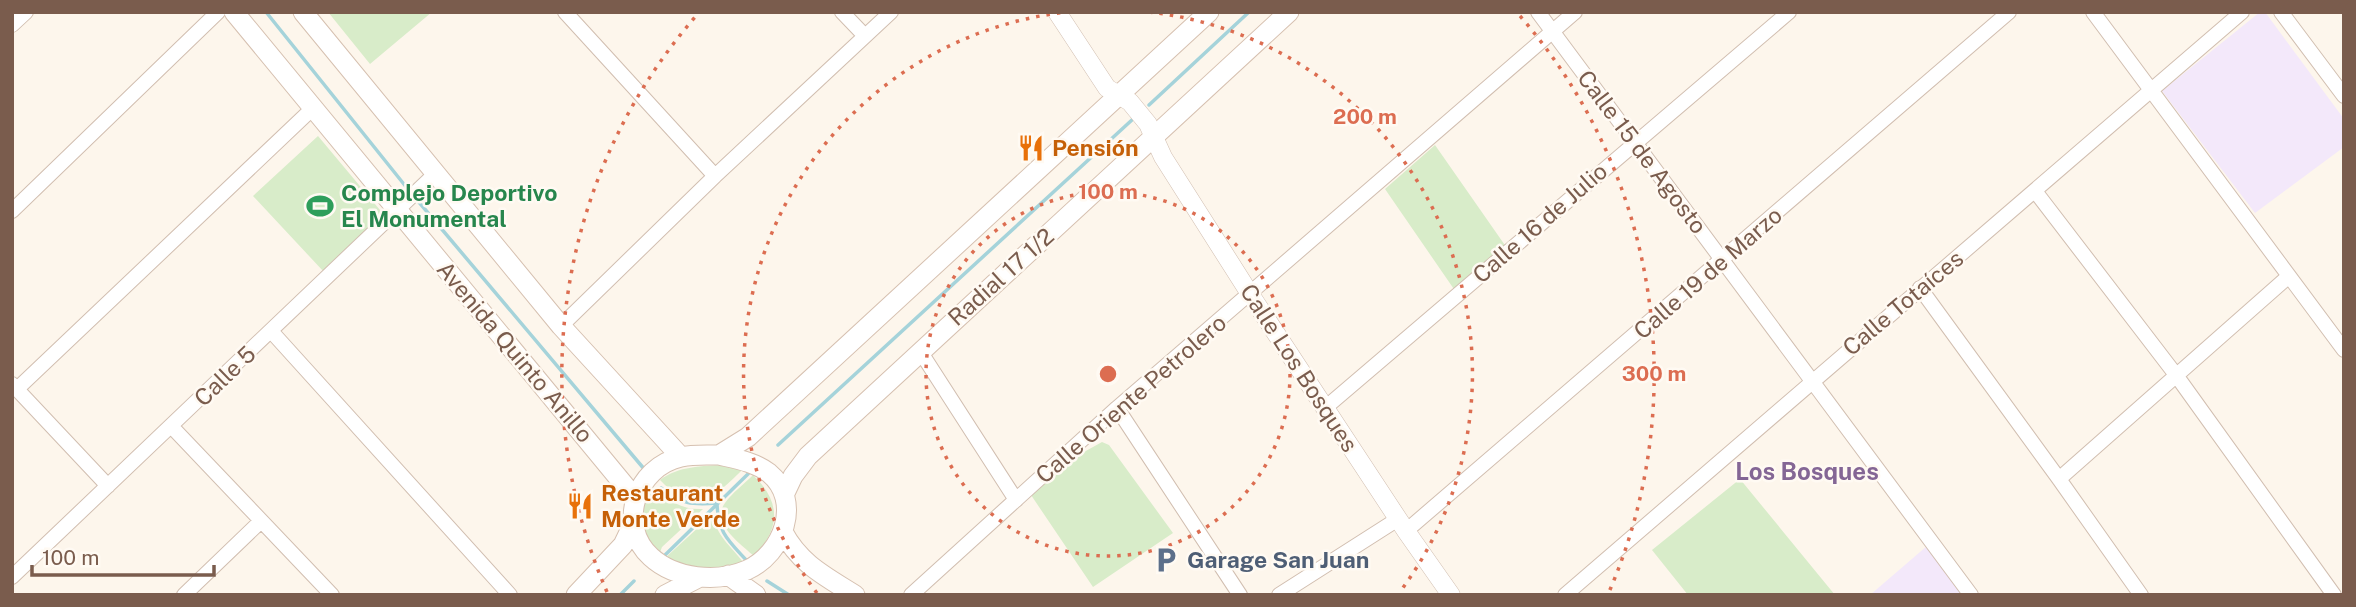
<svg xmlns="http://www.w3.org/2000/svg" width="2356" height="607" viewBox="0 0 2356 607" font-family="'Public Sans',sans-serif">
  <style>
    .education { fill: #f3e8fa }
    .green { fill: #d8ecc9 }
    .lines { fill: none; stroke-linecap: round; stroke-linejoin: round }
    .stream { stroke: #a5d3da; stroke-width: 3.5 }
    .minor-casing { stroke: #d1beb0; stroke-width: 16 }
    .tertiary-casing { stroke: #d1beb0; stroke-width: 19 }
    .secondary-casing { stroke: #d6c0b0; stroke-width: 21 }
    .minor { stroke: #fff; stroke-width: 14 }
    .tertiary { stroke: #fff; stroke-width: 18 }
    .secondary { stroke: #fff; stroke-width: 19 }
    .ring { fill: none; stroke: #dc6d51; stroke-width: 3.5; stroke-dasharray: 3.5 7 }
    .labels { text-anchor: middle; stroke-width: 5; stroke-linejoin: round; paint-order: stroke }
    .food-label { font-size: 23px; font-weight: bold; fill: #c56008; stroke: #fffaf3; text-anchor: start }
    .street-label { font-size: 23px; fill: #7a5c4d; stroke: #fffaf3 }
    .leisure-label { font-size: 23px; font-weight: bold; fill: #27864d; stroke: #fffaf3; text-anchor: start }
    .service-label { font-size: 23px; font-weight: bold; fill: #4e5e75; stroke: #fffaf3; text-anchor: start }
    .neighbourhood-label { font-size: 24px; font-weight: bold; fill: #846695; stroke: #fffaf3 }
    .centre { fill: #dc6d51; stroke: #fffaf3; stroke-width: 3.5 }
    .ring-label { font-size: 21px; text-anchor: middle; font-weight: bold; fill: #dc6d51; stroke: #fffaf3; stroke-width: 5; stroke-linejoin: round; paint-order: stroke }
  </style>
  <rect width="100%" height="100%" fill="#fdf6ec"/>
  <path class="education" d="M2260,12h5l79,107v28l-89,66 -93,-122z
    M1927,546l35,49h-92z"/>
  <path class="green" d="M328,12h104l-62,52z
    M318,136l67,80 -61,56 -71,-76z
    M1435,145l74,106 -51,44 -73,-106z
    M1102,442l7,3 64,88 -80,54 -62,-92 53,-43z
    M724,465l19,4c-28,28 -48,47 -83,11 18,-14 43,-14 64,-15z
    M753,475c28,27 28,53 1,81 -12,-11 -44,-33 -29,-53 7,-10 19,-19 28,-28z
    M1740,479l95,116h-147l-36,-45z
    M654,487c14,14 28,23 49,22l-41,38 -3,8 -11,-12 -8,-27 9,-26z
    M713,514c3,22 18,32 30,48 -27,12 -51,4 -79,-3z"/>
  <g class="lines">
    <path class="stream" d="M266,12l141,176
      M1149,105l100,-93
      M418,201l227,269
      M778,445l355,-326
      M661,488c21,16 30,17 56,15 1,31 12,38 31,59
      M663,557l85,-83
      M767,581l22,14
      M620,595l14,-14"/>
    <g class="minor-casing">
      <path id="minor" d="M565,12l150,164
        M842,12l23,24
        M1538,12l433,583
        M2093,12l251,338
        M2281,12l63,84
        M12,25l14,-13
        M2035,191l141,184 158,220
        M12,211l206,-199
        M1920,288l139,191 82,116
        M561,326l154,-150 176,-164
        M271,331l239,264
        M920,351l96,149
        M12,384l96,102
        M17,389l295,-280
        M1117,408l123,187
        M1325,408l464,-396
        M172,427l160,168
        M2059,479l230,-203
        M1406,531l603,-519
        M12,577l423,-403
        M184,595l77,-74
        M911,595l206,-187 458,-396
        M1279,595l119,-76
        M1565,595l677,-583"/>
    </g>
    <g class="tertiary-casing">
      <path id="tertiary" d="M1057,12l50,76 23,14 18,22 15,33 87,137 156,237 45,64"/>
    </g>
    <g class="secondary-casing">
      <path id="secondary" d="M234,12l401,486
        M303,12l258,314 120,131
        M719,455l29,-18 461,-425
        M719,455c17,4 36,7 50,18 34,28 14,81 -22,97 -30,13 -72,9 -96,-13 -35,-32 -15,-90 30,-100 12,-3 26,-2 38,-2z
        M785,493l8,-17 15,-20 481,-444
        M783,532c17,32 42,44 72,63
        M728,575l28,20
        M576,595l47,-50 11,-23
        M665,595l35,-18"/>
    </g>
    <use href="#minor" class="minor"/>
    <use href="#tertiary" class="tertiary"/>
    <use href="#secondary" class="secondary"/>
  </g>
  <g class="ring">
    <circle cx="1108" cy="374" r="182"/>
    <path d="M817 593A364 364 0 0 1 1067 12M1149 12A364 364 0 0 1 1399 593"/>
    <path d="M607 592A546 546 0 0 1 696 16M1520 16A546 546 0 0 1 1609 592"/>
  </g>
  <defs>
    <g id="restaurant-bare" transform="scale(2.1)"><path d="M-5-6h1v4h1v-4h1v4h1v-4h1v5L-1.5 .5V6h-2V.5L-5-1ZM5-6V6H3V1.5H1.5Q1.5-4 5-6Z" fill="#e8710a" stroke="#fffaf3" stroke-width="2.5" paint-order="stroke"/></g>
    <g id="stadium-bare" transform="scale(2.1)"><path d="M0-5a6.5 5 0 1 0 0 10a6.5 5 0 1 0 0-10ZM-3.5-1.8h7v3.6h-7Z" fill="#2e9e5b" stroke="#fffaf3" stroke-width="2.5" paint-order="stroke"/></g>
    <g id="parking-bare" transform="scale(2.1)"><path d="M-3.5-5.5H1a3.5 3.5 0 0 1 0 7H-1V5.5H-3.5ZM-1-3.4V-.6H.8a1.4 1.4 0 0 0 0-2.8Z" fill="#5c6f8a" stroke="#fffaf3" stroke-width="2.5" paint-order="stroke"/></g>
  </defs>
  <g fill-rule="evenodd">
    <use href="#restaurant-bare" x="1031" y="148"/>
    <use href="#stadium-bare" x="320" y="206"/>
    <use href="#restaurant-bare" x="580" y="506"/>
    <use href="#parking-bare" x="1166" y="560"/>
  </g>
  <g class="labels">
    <g class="food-label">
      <text x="1052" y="156">Pensión</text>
      <text x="601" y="501">Restaurant<tspan x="601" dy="26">Monte Verde</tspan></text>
    </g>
    <g class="street-label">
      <text transform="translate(1642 152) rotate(53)" y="8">Calle 15 de Agosto</text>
      <text transform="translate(1540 223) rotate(-41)" y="8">Calle 16 de Julio</text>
      <text transform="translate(1708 273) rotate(-41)" y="8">Calle 19 de Marzo</text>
      <text transform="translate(1001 277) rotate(-42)" y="8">Radial 17 1/2</text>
      <text transform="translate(1903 303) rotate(-40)" y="8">Calle Totaíces</text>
      <text transform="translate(515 352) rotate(50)" y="8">Avenida Quinto Anillo</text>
      <text transform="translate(1299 368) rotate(57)" y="8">Calle Los Bosques</text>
      <text transform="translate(225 376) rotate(-44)" y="8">Calle 5</text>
      <text transform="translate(1131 399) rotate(-41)" y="8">Calle Oriente Petrolero</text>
    </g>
    <g class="leisure-label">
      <text x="341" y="201">Complejo Deportivo<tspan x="341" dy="26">El Monumental</tspan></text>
    </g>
    <g class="service-label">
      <text x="1187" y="568">Garage San Juan</text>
    </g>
    <g class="neighbourhood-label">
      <text x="1807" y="480">Los Bosques</text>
    </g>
  </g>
  <circle cx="1108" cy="374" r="10" class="centre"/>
  <g class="ring-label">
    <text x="1365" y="124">200 m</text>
    <text x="1108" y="199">100 m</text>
    <text x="1654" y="381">300 m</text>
  </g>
  <rect width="2356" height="607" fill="none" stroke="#7a5c4d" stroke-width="28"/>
  <path d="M32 565v10h182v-10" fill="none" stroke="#7a5c4d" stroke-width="3.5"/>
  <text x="42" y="565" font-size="21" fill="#7a5c4d" stroke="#fffaf3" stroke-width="5" paint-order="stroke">100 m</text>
</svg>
